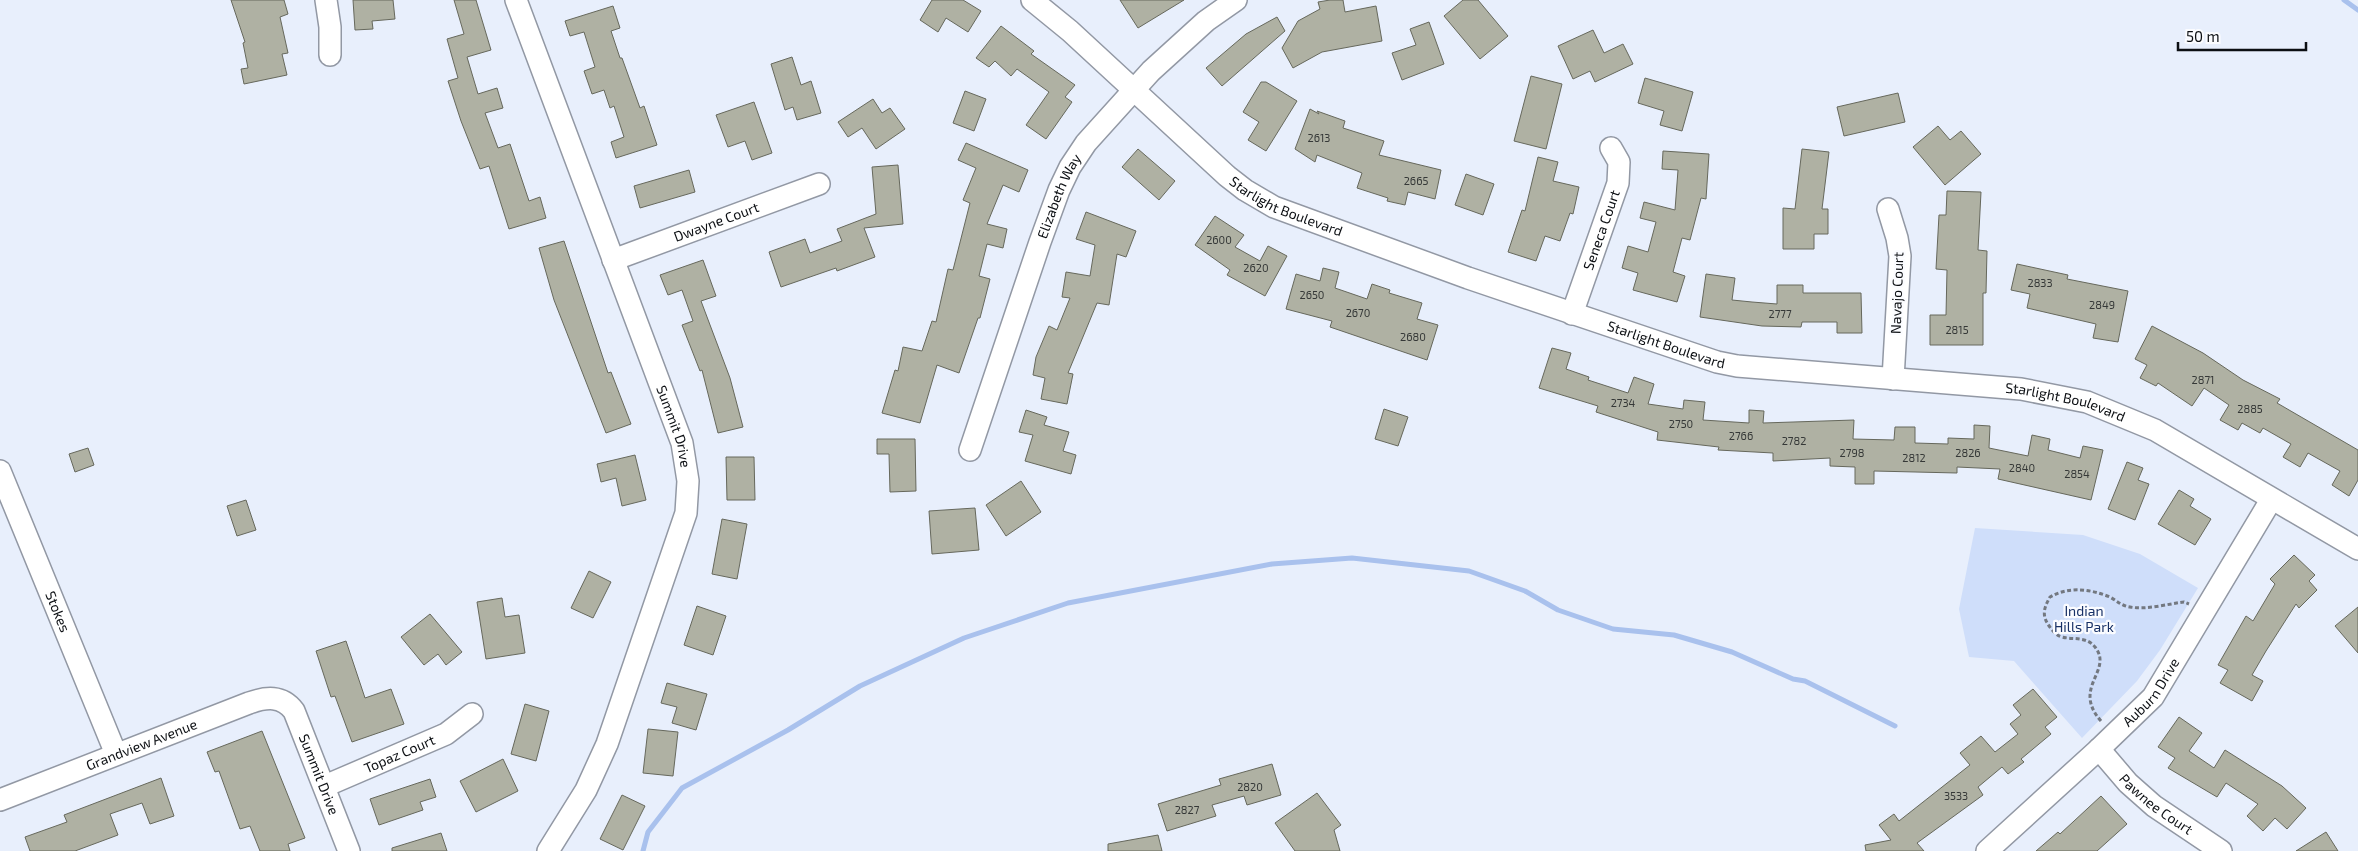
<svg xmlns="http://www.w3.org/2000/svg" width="2358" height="851" viewBox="0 0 2358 851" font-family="'Exo 2',sans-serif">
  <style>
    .green { fill: #cfdefa }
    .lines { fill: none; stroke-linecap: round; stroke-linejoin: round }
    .stream { stroke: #a9c1ed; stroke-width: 5 }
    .building { fill: #afb1a3; stroke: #66685c }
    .minor-casing { stroke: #9298a4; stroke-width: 24 }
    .path { stroke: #737880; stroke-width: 3; stroke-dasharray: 4 2.5; stroke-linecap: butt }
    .minor { stroke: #fff; stroke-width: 21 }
    .labels { text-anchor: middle; stroke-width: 4.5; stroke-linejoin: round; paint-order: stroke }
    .number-label { font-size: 11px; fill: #353837 }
    .street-label { font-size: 14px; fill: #0c0f13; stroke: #fbfcff }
    .park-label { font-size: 14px; fill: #183166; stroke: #fbfcff }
  </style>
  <rect width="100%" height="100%" fill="#e8effc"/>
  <path class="green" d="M1975,528l108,7 57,19 58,34 -38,62 -23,31 -55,57 -68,-77 -45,-4 -10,-48z"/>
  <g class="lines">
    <path class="stream" d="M2344,0l14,10
      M643,851l5,-19 34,-44 106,-58 72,-44 104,-48 104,-35 204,-39 80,-6 117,13 56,20 33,19 55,19 61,6 58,17 61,27 12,2 90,45"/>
  </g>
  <path class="building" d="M231,0h53l4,14 -8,3 8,36 -6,1 5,21 -43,9 -3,-15 7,-1 -5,-25 2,-1z
    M353,0h40l2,19 -23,2 1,8 -18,1z
    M454,0h22l15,50 -24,7 11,37 19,-6 6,20 -18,5 13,35 12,-4 19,57 11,-4 6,21 -37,11 -20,-63 -9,3 -19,-48 -13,-40 10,-3 -11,-39 17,-5z
    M932,0h31l18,11 -13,21 -22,-14 -8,14 -18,-12z
    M1120,0h64l-46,28z
    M1330,0h13l2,12 31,-6 6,35 -60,11 -29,16 -11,-20 16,-27 22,-12 -2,-7z
    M1463,0h15l30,36 -28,23 -36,-43z
    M613,6l7,22 -9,3 9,27h2l18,50 4,-2 13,39 -41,13 -5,-16 13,-5 -10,-31 -4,2 -6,-18 -12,4 -8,-23 11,-4 -11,-35 -14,4 -5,-15z
    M1277,17l8,14 -63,55 -16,-18 40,-34z
    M1429,22l15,42 -42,16 -10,-27 24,-8 -6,-16z
    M1001,26l33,25 -3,3 44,31 -10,12 7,5 -26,37 -20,-14 23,-33 -32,-23 -6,7 -16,-15 -6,6 -13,-9z
    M1593,30l11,23 19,-9 10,20 -38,18 -5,-11 -17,8 -15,-33z
    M792,57l9,28 10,-4 10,32 -24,7 -4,-13 -8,3 -14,-46z
    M1531,76l31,8 -16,65 -32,-8z
    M1645,78l48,14 -11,39 -22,-6 4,-14 -26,-8z
    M1261,82h5l31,19 -31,50 -18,-11 11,-18 -16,-10z
    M965,91l21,8 -12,32 -21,-8z
    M1898,93l7,29 -61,14 -7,-29z
    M873,99l9,14 8,-5 15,21 -29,20 -14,-21 -14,9 -10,-15z
    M754,102l18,51 -20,7 -7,-19 -17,6 -12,-32z
    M1310,109l9,5 -2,-3 28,10 -2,7 41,13 -5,14 62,15 -6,29 -27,-7 -3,13 -18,-4 1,-3 -31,-10 5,-15 -45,-18 -2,7 -20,-13z
    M1938,126l12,14 11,-9 20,23 -36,31 -32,-38z
    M966,143l62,27 -9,22 -16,-7 -16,39 20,5 -4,19 -16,-4 -8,32 11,3 -10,39h-2l-19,55 -22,-8 -17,58 -38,-10 13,-43 3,1 5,-24 19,4 10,-30 4,1 12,-53 5,1 17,-67 -7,-3 13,-32 -18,-8z
    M1138,149l37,32 -16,19 -37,-33z
    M1802,149l27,3 -7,57h6v25h-14v15h-31v-41l12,1z
    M1663,151l46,3 -3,45 -5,-1 -11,42 -8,-2 -9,34 12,4 -8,26 -44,-12 5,-17 -16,-5 6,-22 20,6 8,-30 -16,-4 4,-16 31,8 3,-40 -16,-1z
    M1538,157l20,5 -5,19 26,6 -6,27 -3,-1 -10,28 -15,-5 -9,25 -28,-9 14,-42 3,1z
    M898,165l5,59 -39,4 11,29 -38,14 -1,-3 -55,19 -12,-35 36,-13 5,14 32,-12 -5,-12 39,-15 -4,-47z
    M689,170l6,22 -55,16 -6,-22z
    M1466,174l28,10 -11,31 -28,-10z
    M1947,191l34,1 -3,58 9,1 -1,42h-3v52h-53v-30h16l1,-45 -11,-1 3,-54h7z
    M1086,212l50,19 -10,26 -9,-3 -8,51 -12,-2 -29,70 5,1 -6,30 -26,-5 4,-21 -12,-3 3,-18 13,-31 8,4 13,-32 -8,-1 4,-25 24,4 5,-31 -19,-6z
    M1215,216l29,19 -9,12 25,14 8,-15 19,10 -22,40 -38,-21 3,-5 -35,-25z
    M564,241l44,132 3,-1 20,52 -25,9 -52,-133 -15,-52z
    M703,260l13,36 -15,5 29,77 13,49 -25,6 -16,-63 -2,1 -18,-46 11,-4 -11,-31 -14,5 -8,-20z
    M2017,264l51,11 -1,4 61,12 -10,51 -25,-4 3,-14 -69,-16 3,-14 -19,-4z
    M1323,268l16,4 -4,16 32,11 5,-15 18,6 -1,3 33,10 -5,16 21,6 -11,35 -97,-33 2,-6 -46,-12 10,-35 24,7z
    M1706,274l29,4 -3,22 20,2 25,2v-19h26v8h58l1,40h-25v-11h-35l-1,5 -39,-1 -62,-9z
    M2152,326l51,27 40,27 37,19 -3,4 81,47v30l-9,16 -17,-11 8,-14 -32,-18 -8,14 -17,-10 8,-13 -28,-16 -3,5 -18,-10 -4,7 -18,-10 9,-15 -25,-17 -12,18 -34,-23 -2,3 -16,-8 7,-13 -12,-6z
    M1552,348l19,5 -5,16 23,8 -1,3 40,13 6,-16 20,7 -6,20 35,5 1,-9 21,2 -2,18 46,3v-13l15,1 -1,12 91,-3 -1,19 41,1 1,-13h20v16l33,1v-6l26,1v-14l16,1 -1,22 39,8 4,-21 18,4 -2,11 32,8 3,-12 20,4 -12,50 -93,-21 2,-10 -43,-2v6l-83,-2v13h-19v-17l-25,-1v-8l-57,3v-8l-55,-3 1,-3 -62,-7 1,-8 -62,-20 2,-6 -59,-18z
    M1384,409l24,8 -10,29 -23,-7z
    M1026,410l21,7 -3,8 25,7 -6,19 13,4 -5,19 -46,-13 8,-26 -14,-3z
    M877,439h38l1,52 -26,1 -1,-38h-12z
    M88,448l6,17 -19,7 -6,-18z
    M635,455l11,45 -24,6 -6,-28 -15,4 -4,-18z
    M726,457h28l1,43h-28z
    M2127,462l16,6 -5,12 11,4 -14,36 -27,-11z
    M1021,481l20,31 -35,24 -20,-31z
    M2179,490l15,9 -4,7 21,13 -16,26 -37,-21z
    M246,500l10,30 -19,6 -10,-30z
    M975,508l4,42 -47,4 -3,-43z
    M722,519l25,5 -10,55 -25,-5z
    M2294,555l21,20 -6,6 8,9 -18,18 -3,-4 -30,47 -14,24 11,6 -11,20 -32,-18 8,-13 -10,-5 28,-49 7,5 22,-37 -5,-5z
    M589,571l22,11 -18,36 -22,-10z
    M502,598l3,19 14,-2 6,38 -39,6 -9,-57z
    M697,606l29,10 -13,39 -29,-10z
    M2358,607v46l-23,-27z
    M430,614l32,38 -16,13 -8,-11 -14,11 -23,-28z
    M346,641l19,57 26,-9 13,35 -52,18 -17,-46 -4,1 -15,-46z
    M667,683l40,11 -11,36 -24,-7 5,-16 -16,-4z
    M2033,689l24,28 -12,10 6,7 -30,25 3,3 -16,12 -6,-7 -24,20 5,8 -66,48 7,8h-58l-1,-6 26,-5 -12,-15 15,-11 5,7 71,-56 -10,-12 21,-17 14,16 23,-18 -8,-10 11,-9 -8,-10z
    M525,704l24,7 -13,50 -25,-7z
    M2179,717l23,16 -13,18 25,17 11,-18 57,36 24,22 -19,21 -12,-11 -12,13 -16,-15 11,-12 -32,-21 -9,14 -49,-29 7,-10 -17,-11z
    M648,729l30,3 -5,44 -30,-3z
    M262,731l43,107 -17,6 2,7h-30l-10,-25 -10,3 -21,-58 -4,1 -8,-20z
    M503,759l15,32 -42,21 -16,-31z
    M1272,764l9,31 -34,10 -3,-9 -32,9 4,11 -49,15 -9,-27 63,-19 -2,-6z
    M161,778l13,38 -24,8 -8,-21 -32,11 8,21 -43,16h-45l-5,-14 42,-15 -3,-7z
    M430,779l6,18 -16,5 3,8 -44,15 -9,-26z
    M1317,793l24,32 -7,5 6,21h-45l-20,-28z
    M622,795l23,11 -22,44 -23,-11z
    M2101,796l26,28 -30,27h-61l22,-19 2,2z
    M2326,832l12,19h-42z
    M441,833l6,18h-55v-3z
    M1158,835l4,16h-54v-7z"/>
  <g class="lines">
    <g class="minor-casing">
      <g id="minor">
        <path d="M326,0l4,27v28"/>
        <path id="s1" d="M516,0l166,443 6,38 -2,32 -79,231 -21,46 -38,61"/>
        <path id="s2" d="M1032,0l38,31 157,145 18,14 29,17 194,71 249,84 20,4 284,23 66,13 68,28 203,119"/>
        <path d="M1888,209l9,29 3,18 -7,123"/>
        <path id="s3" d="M613,260l206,-76"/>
        <path id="s4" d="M1572,314l46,-131 1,-21 -8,-14"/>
        <path id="s5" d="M970,450l70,-208 19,-52 11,-23 16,-24 65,-72 55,-50 30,-21"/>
        <path id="s6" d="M0,471l116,283"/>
        <path id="s7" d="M2099,749l29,34 26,23 67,45"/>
        <path id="s8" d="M325,786l121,-52 26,-20"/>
        <path id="s9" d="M0,800l249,-97c17,-6 33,-8 45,8l55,140"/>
        <path id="s10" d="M1987,851l112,-102 54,-52 118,-197"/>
      </g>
    </g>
    <path class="path" d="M2101,721c-30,-34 13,-50 -6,-74 -9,-11 -21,-7 -33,-10 -4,-1 -6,-3 -9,-6 -11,-13 -11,-20 -3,-34 19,-11 40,-8 60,0 7,4 12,9 20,10 17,3 37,-3 54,-5l5,2"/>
    <use href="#minor" class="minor"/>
  </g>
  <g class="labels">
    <g class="number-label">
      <text x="1319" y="142">2613</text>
      <text x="1416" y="185">2665</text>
      <text x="1219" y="244">2600</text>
      <text x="1256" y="272">2620</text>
      <text x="2040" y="287">2833</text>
      <text x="1312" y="299">2650</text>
      <text x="2102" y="309">2849</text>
      <text x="1358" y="317">2670</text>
      <text x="1780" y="318">2777</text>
      <text x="1957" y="334">2815</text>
      <text x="1413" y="341">2680</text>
      <text x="2203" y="384">2871</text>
      <text x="1623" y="407">2734</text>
      <text x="2250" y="413">2885</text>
      <text x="1681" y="428">2750</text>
      <text x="1741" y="440">2766</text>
      <text x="1794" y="445">2782</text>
      <text x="1852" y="457">2798</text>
      <text x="1968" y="457">2826</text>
      <text x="1914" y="462">2812</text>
      <text x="2022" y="472">2840</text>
      <text x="2077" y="478">2854</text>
      <text x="1250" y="791">2820</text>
      <text x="1956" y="800">3533</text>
      <text x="1187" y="814">2827</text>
    </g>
    <g class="street-label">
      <text dy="5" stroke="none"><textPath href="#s5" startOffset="269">Elizabeth Way</textPath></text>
      <text dy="5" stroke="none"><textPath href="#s2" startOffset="330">Starlight Boulevard</textPath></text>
      <text dy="5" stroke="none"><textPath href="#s3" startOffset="110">Dwayne Court</textPath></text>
      <text dy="5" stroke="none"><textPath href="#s4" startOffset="89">Seneca Court</textPath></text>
      <text transform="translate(1897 293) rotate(-88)" y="5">Navajo Court</text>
      <text dy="5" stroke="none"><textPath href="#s2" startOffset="735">Starlight Boulevard</textPath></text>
      <text dy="5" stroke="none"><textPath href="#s2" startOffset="1140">Starlight Boulevard</textPath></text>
      <text dy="5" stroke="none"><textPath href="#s1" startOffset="455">Summit Drive</textPath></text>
      <text dy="5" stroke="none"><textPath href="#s6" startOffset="152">Stokes</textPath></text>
      <text dy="5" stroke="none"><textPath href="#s10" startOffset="229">Auburn Drive</textPath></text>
      <text dy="5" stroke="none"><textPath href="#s9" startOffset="152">Grandview Avenue</textPath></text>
      <text dy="5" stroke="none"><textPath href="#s8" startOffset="81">Topaz Court</textPath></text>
      <text dy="5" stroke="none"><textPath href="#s9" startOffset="385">Summit Drive</textPath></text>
      <text dy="5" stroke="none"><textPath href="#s7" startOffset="80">Pawnee Court</textPath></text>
    </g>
    <g class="park-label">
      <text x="2084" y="616">Indian<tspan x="2084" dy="16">Hills Park</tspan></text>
    </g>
  </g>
  <path d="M2178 42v8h128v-8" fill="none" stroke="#0c0f13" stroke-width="2.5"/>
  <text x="2186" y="42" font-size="15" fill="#0c0f13" stroke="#fbfcff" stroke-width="4" paint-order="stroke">50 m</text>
</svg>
